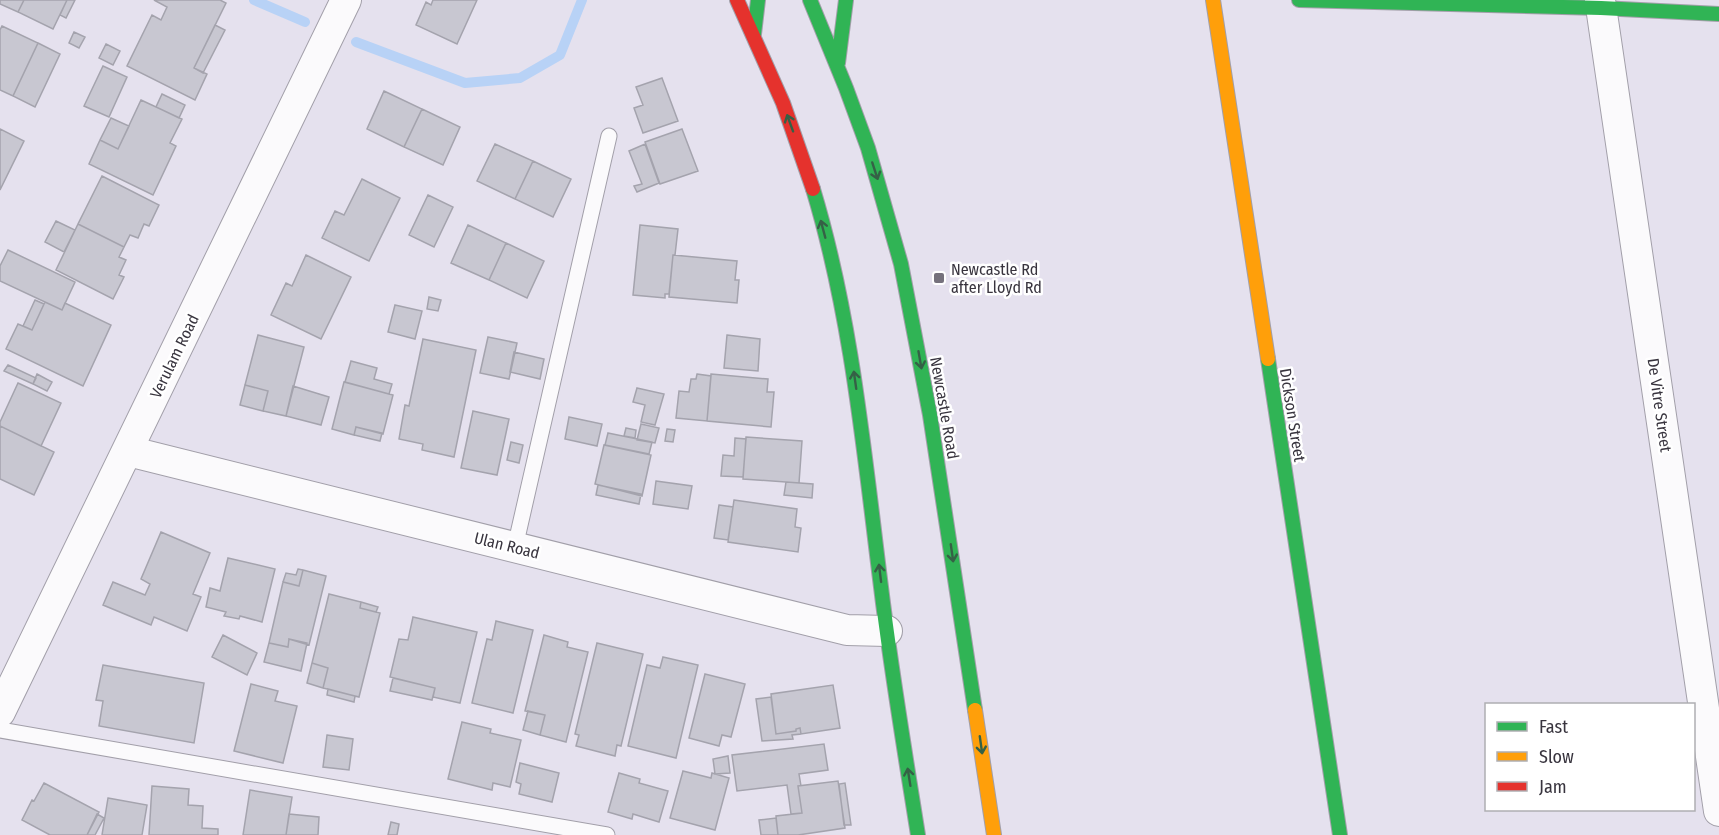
<svg xmlns="http://www.w3.org/2000/svg" width="1719" height="835" viewBox="0 0 1719 835" font-family="'Fira Sans Condensed',sans-serif">
  <style>
    .lines { fill: none; stroke-linecap: round; stroke-linejoin: round }
    .stream { stroke: #b8d2f6; stroke-width: 10 }
    .building { fill: #c8c7d1; stroke: #a4a3ad; stroke-width: 1.5 }
    .lane-casing { stroke: #a29fa9; stroke-width: 17 }
    .street-casing { stroke: #a29fa9; stroke-width: 32 }
    .fast-casing { stroke: #a29fa9; stroke-width: 16 }
    .slow-casing { stroke: #a29fa9; stroke-width: 16 }
    .jam-casing { stroke: #a29fa9; stroke-width: 16 }
    .lane { stroke: #fbfafc; stroke-width: 15 }
    .street { stroke: #fbfafc; stroke-width: 30 }
    .fast { stroke: #30b455; stroke-width: 14 }
    .slow { stroke: #ff9f0a; stroke-width: 14 }
    .jam { stroke: #e5322d; stroke-width: 14 }
    .oneway { stroke: #356146 }
    .poi-dot { fill: #75717c; stroke: #fff; stroke-width: 2 }
    .labels { text-anchor: middle; stroke-width: 5; stroke-linejoin: round; paint-order: stroke }
    .poi-label { font-size: 16px; fill: #38343e; stroke: #fff; text-anchor: start }
    .street-label { font-size: 16px; fill: #38343e; stroke: #fff }
  </style>
  <rect width="100%" height="100%" fill="#e5e1ee"/>
  <g class="lines">
    <path class="stream" d="M254,0l51,22
      M356,42l109,41 55,-5 40,-23 22,-55"/>
  </g>
  <path class="building" d="M0,0h24l-6,12 -18,-8z
    M24,0h43l-14,29 -35,-17z
    M67,0h8l-9,18 -6,-3z
    M154,0h66l6,3 -32,65 13,6 -12,26 -68,-34 25,-51 9,5 6,-13z
    M433,0h44l-20,44 -41,-19 10,-23 5,3z
    M215,25l10,5 -22,43 -9,-5z
    M2,26l36,17 -25,53 -13,-6v-60z
    M74,32l11,5 -6,11 -10,-5z
    M38,43l22,11 -25,53 -22,-11z
    M106,44l14,7 -7,14 -14,-7z
    M103,66l24,11 -18,40 -25,-11z
    M662,78l16,43 -35,12 -9,-25 9,-3 -7,-18z
    M384,91l38,18 -18,38 -37,-18z
    M162,94l23,11 -6,13 -23,-11z
    M141,100l41,19 -12,24 6,3 -23,49 -64,-31 11,-24 18,9z
    M422,109l38,18 -17,38 -39,-18z
    M111,118l18,8 -11,23 -18,-9z
    M0,129l24,12 -24,49z
    M682,129l16,42 -38,13 -15,-42z
    M495,144l38,17 -18,38 -38,-18z
    M645,144l14,39 -22,9 -3,-6 8,-2 -13,-33z
    M533,161l38,18 -18,38 -38,-18z
    M102,176l57,29 -10,21 -5,-2 -6,14 -8,-3 -6,12 -46,-23z
    M362,179l38,19 -31,63 -47,-23 13,-27 9,4z
    M428,195l25,12 -19,40 -25,-12z
    M56,221l19,9 -11,22 -19,-10z
    M78,224l46,23 -5,10 7,3 -7,15 5,2 -11,22 -57,-29z
    M468,225l38,18 -17,37 -38,-17z
    M640,225l38,4 -3,26h-2l-4,39h-4v4l-32,-3z
    M506,243l38,18 -17,37 -38,-18z
    M8,250l67,32 -13,28 -62,-29v-15z
    M306,255l45,22 -30,62 -50,-24 15,-32 6,3z
    M673,255l64,6 -2,19h4l-2,23 -68,-6z
    M429,297l12,3 -3,11 -11,-2z
    M35,300l9,4 -12,26 -9,-4z
    M45,302l17,8 3,-7 46,22 -28,61 -77,-37 12,-25 14,6z
    M395,305l27,6 -7,28 -27,-7z
    M258,335l46,12 -18,69 -23,-5 5,-20 -23,-6z
    M727,335l33,4 -2,32 -34,-3z
    M488,337l29,6 -8,36 -29,-6z
    M423,339l53,11 -22,107 -32,-7 1,-6 -24,-5 6,-34 4,1z
    M514,352l30,7 -4,20 -30,-7z
    M351,361l26,7 -3,11 18,5 -3,10 -44,-12z
    M8,365l28,13 -3,6 -29,-13z
    M37,374l15,8 -5,9 -14,-7z
    M697,374l14,2 -4,45 -31,-3 3,-27 10,1 2,-13h5z
    M711,374l57,5 -1,13h7l-3,35 -64,-6z
    M344,382l49,13 -10,39 -27,-7 -2,8 -22,-6z
    M18,383l43,20 -20,43 -41,-20v-4z
    M245,385l23,6 -5,20 -23,-6z
    M293,386l36,11 -8,28 -35,-9z
    M637,388l27,6 -9,31 -14,-3 4,-17 -12,-3z
    M473,411l36,8 -12,56 -36,-7z
    M569,417l33,7 -5,22 -32,-7z
    M641,424l18,4 -4,15 -18,-3z
    M0,426l54,26 -20,43 -34,-16z
    M356,427l26,6 -2,8 -26,-6z
    M626,428l10,2 -1,8 -11,-2z
    M667,429l8,1 -2,12 -8,-1z
    M608,433l44,9 -3,12 -44,-9z
    M746,437l56,4 -3,42 -56,-4z
    M735,438l11,1 -3,38 -22,-1 2,-21 11,1z
    M511,442l12,3 -4,18 -12,-3z
    M604,445l47,10 -9,41 -47,-12z
    M656,481l36,5 -4,23 -35,-5z
    M786,482l27,2 -1,14 -28,-3z
    M598,485l43,9 -2,10 -43,-9z
    M734,500l63,9 -2,18 6,1 -3,24 -70,-10z
    M719,505l14,2 -5,33 -14,-2z
    M161,532l49,21 -17,41 8,3 -14,34 -33,-14 -3,8 -48,-20 10,-23 32,13 5,-11 -9,-5z
    M228,558l47,11 -13,53 -22,-6 -1,3 -15,-3 2,-4 -20,-5 4,-19 10,3z
    M298,569l5,1 -4,16 -16,-4 3,-9 10,2z
    M303,570l23,6 -17,69 -20,-6 -1,8 -19,-4 14,-61 16,4z
    M329,594l32,8 -1,6 20,5 -21,84 -36,-9 5,-20 -16,-5z
    M361,602l17,5 -2,5 -16,-4z
    M413,617l64,15 -17,71 -27,-6 2,-9 -45,-11 9,-38 9,1z
    M496,621l37,9 -20,83 -41,-10 15,-64 5,1z
    M223,635l34,18 -10,22 -35,-18z
    M544,635l24,7 -1,5 21,5 -22,90 -26,-7 5,-20 -20,-4z
    M289,639l18,4 -6,28 -37,-9 5,-19 19,4z
    M597,643l46,11 -22,92 -4,-1 -2,11 -39,-10 3,-11 -4,-1z
    M663,657l35,8 -22,93 -48,-12 19,-81 13,3z
    M312,663l16,5 -5,20 -16,-5z
    M103,665l101,18 -10,60 -95,-17 4,-25 -7,-1z
    M705,674l40,10 -14,53 -9,-2 -3,11 -30,-8z
    M393,678l42,10 -3,12 -42,-9z
    M251,684l27,7 -3,10 22,5 -14,57 -49,-12z
    M833,685l7,43 -39,6 -1,-6 -4,1v2l-20,3 -5,-40z
    M328,689l27,7 -1,6 -27,-7z
    M771,697l5,37 20,-3v-2l4,-1 1,6 -9,1 1,4 -31,2 -6,-42z
    M528,711l17,4 -5,20 -17,-5z
    M462,722l29,7 -1,4 31,7 -11,47 -17,-4 -1,7 -44,-11z
    M327,735l26,4 -4,31 -26,-3z
    M824,744l4,26 -29,4 2,12h-3l4,27 -11,1 -4,-29 -50,6 -5,-36z
    M728,756l2,17 -15,1 -2,-15z
    M520,763l39,10 -7,29 -33,-8 2,-10 -5,-2z
    M683,771l28,7 1,-5 17,5 -14,52 -45,-12z
    M619,773l21,6 -1,4 29,8 -9,31 -26,-8 -1,5 -24,-7z
    M838,781l7,47 -47,7h-20l-2,-19 26,-3 -4,-27z
    M44,783l55,29 -12,23h-37l-28,-15 10,-20 2,1z
    M845,783l6,42h-7l-5,-41z
    M152,786l37,3 -1,16 15,1 -1,22 16,1v6h-69z
    M250,790l42,7 -6,38h-43z
    M108,798l39,7 -5,30h-40z
    M97,814l7,4 -9,17h-8z
    M289,814l30,3 -1,18h-32z
    M776,818l2,17h-17l-2,-15z
    M391,822l8,2 -2,11h-9z"/>
  <g class="lines">
    <g class="lane-casing">
      <path id="lane" d="M515,547l94,-411
        M0,730l607,105"/>
    </g>
    <g class="street-casing">
      <path id="street" d="M1600,0l119,811
        M128,451l719,179 40,1
        M0,712l346,-712"/>
    </g>
    <g class="fast-casing">
      <path id="fast" d="M810,0l36,88 22,60 33,116 29,151 45,295
        M1299,0l302,8 118,6
        M754,34l4,-34
        M838,63l8,-63
        M813,189c39,129 51,264 68,398 10,83 24,166 37,248
        M1268,359l72,476"/>
    </g>
    <g class="slow-casing">
      <path id="slow" d="M1213,0l55,359
        M975,710l19,125"/>
    </g>
    <g class="jam-casing">
      <path id="jam" d="M737,0l46,103 30,86"/>
    </g>
    <use href="#lane" class="lane"/>
    <use href="#street" class="street"/>
    <use href="#fast" class="fast"/>
    <use href="#slow" class="slow"/>
    <use href="#jam" class="jam"/>
  </g>
  <defs><path id="oneway-shaft" d="M-6 0H5M1.5-3L5.5 0L1.5 3" fill="none" stroke-width="1.6" stroke-linecap="round" stroke-linejoin="round" transform="scale(1.5)"/></defs>
  <g class="oneway">
    <use href="#oneway-shaft" transform="translate(790 123) rotate(-110)"/>
    <use href="#oneway-shaft" transform="translate(875 171) rotate(72)"/>
    <use href="#oneway-shaft" transform="translate(823 229) rotate(-105)"/>
    <use href="#oneway-shaft" transform="translate(920 360) rotate(80)"/>
    <use href="#oneway-shaft" transform="translate(855 380) rotate(-98)"/>
    <use href="#oneway-shaft" transform="translate(952 553) rotate(82)"/>
    <use href="#oneway-shaft" transform="translate(880 573) rotate(-97)"/>
    <use href="#oneway-shaft" transform="translate(981 745) rotate(82)"/>
    <use href="#oneway-shaft" transform="translate(909 777) rotate(-99)"/>
  </g>
  <rect class="poi-dot" x="933" y="272" width="12" height="12" rx="3"/>
  <g class="labels">
    <g class="poi-label">
      <text x="951" y="275">Newcastle Rd<tspan x="951" dy="18">after Lloyd Rd</tspan></text>
    </g>
    <g class="street-label">
      <text transform="translate(174 356) rotate(-64)" y="6">Verulam Road</text>
      <text transform="translate(1660 405) rotate(82)" y="6">De Vitre Street</text>
      <text transform="translate(945 408) rotate(80)" y="6">Newcastle Road</text>
      <text transform="translate(1293 415) rotate(81)" y="6">Dickson Street</text>
      <text transform="translate(507 545) rotate(14)" y="6">Ulan Road</text>
    </g>
  </g>
  <rect x="1485" y="703" width="210" height="108" fill="#ffffff" stroke="#afaeb2" stroke-width="1.5"/>
  <rect x="1497" y="722" width="30" height="9" fill="#30b455" stroke="#afaeb2" stroke-width="1.5"/>
  <text x="1539" y="733" font-size="18" fill="#38343e">Fast</text>
  <rect x="1497" y="752" width="30" height="9" fill="#ff9f0a" stroke="#afaeb2" stroke-width="1.5"/>
  <text x="1539" y="763" font-size="18" fill="#38343e">Slow</text>
  <rect x="1497" y="782" width="30" height="9" fill="#e5322d" stroke="#afaeb2" stroke-width="1.5"/>
  <text x="1539" y="793" font-size="18" fill="#38343e">Jam</text>
</svg>
